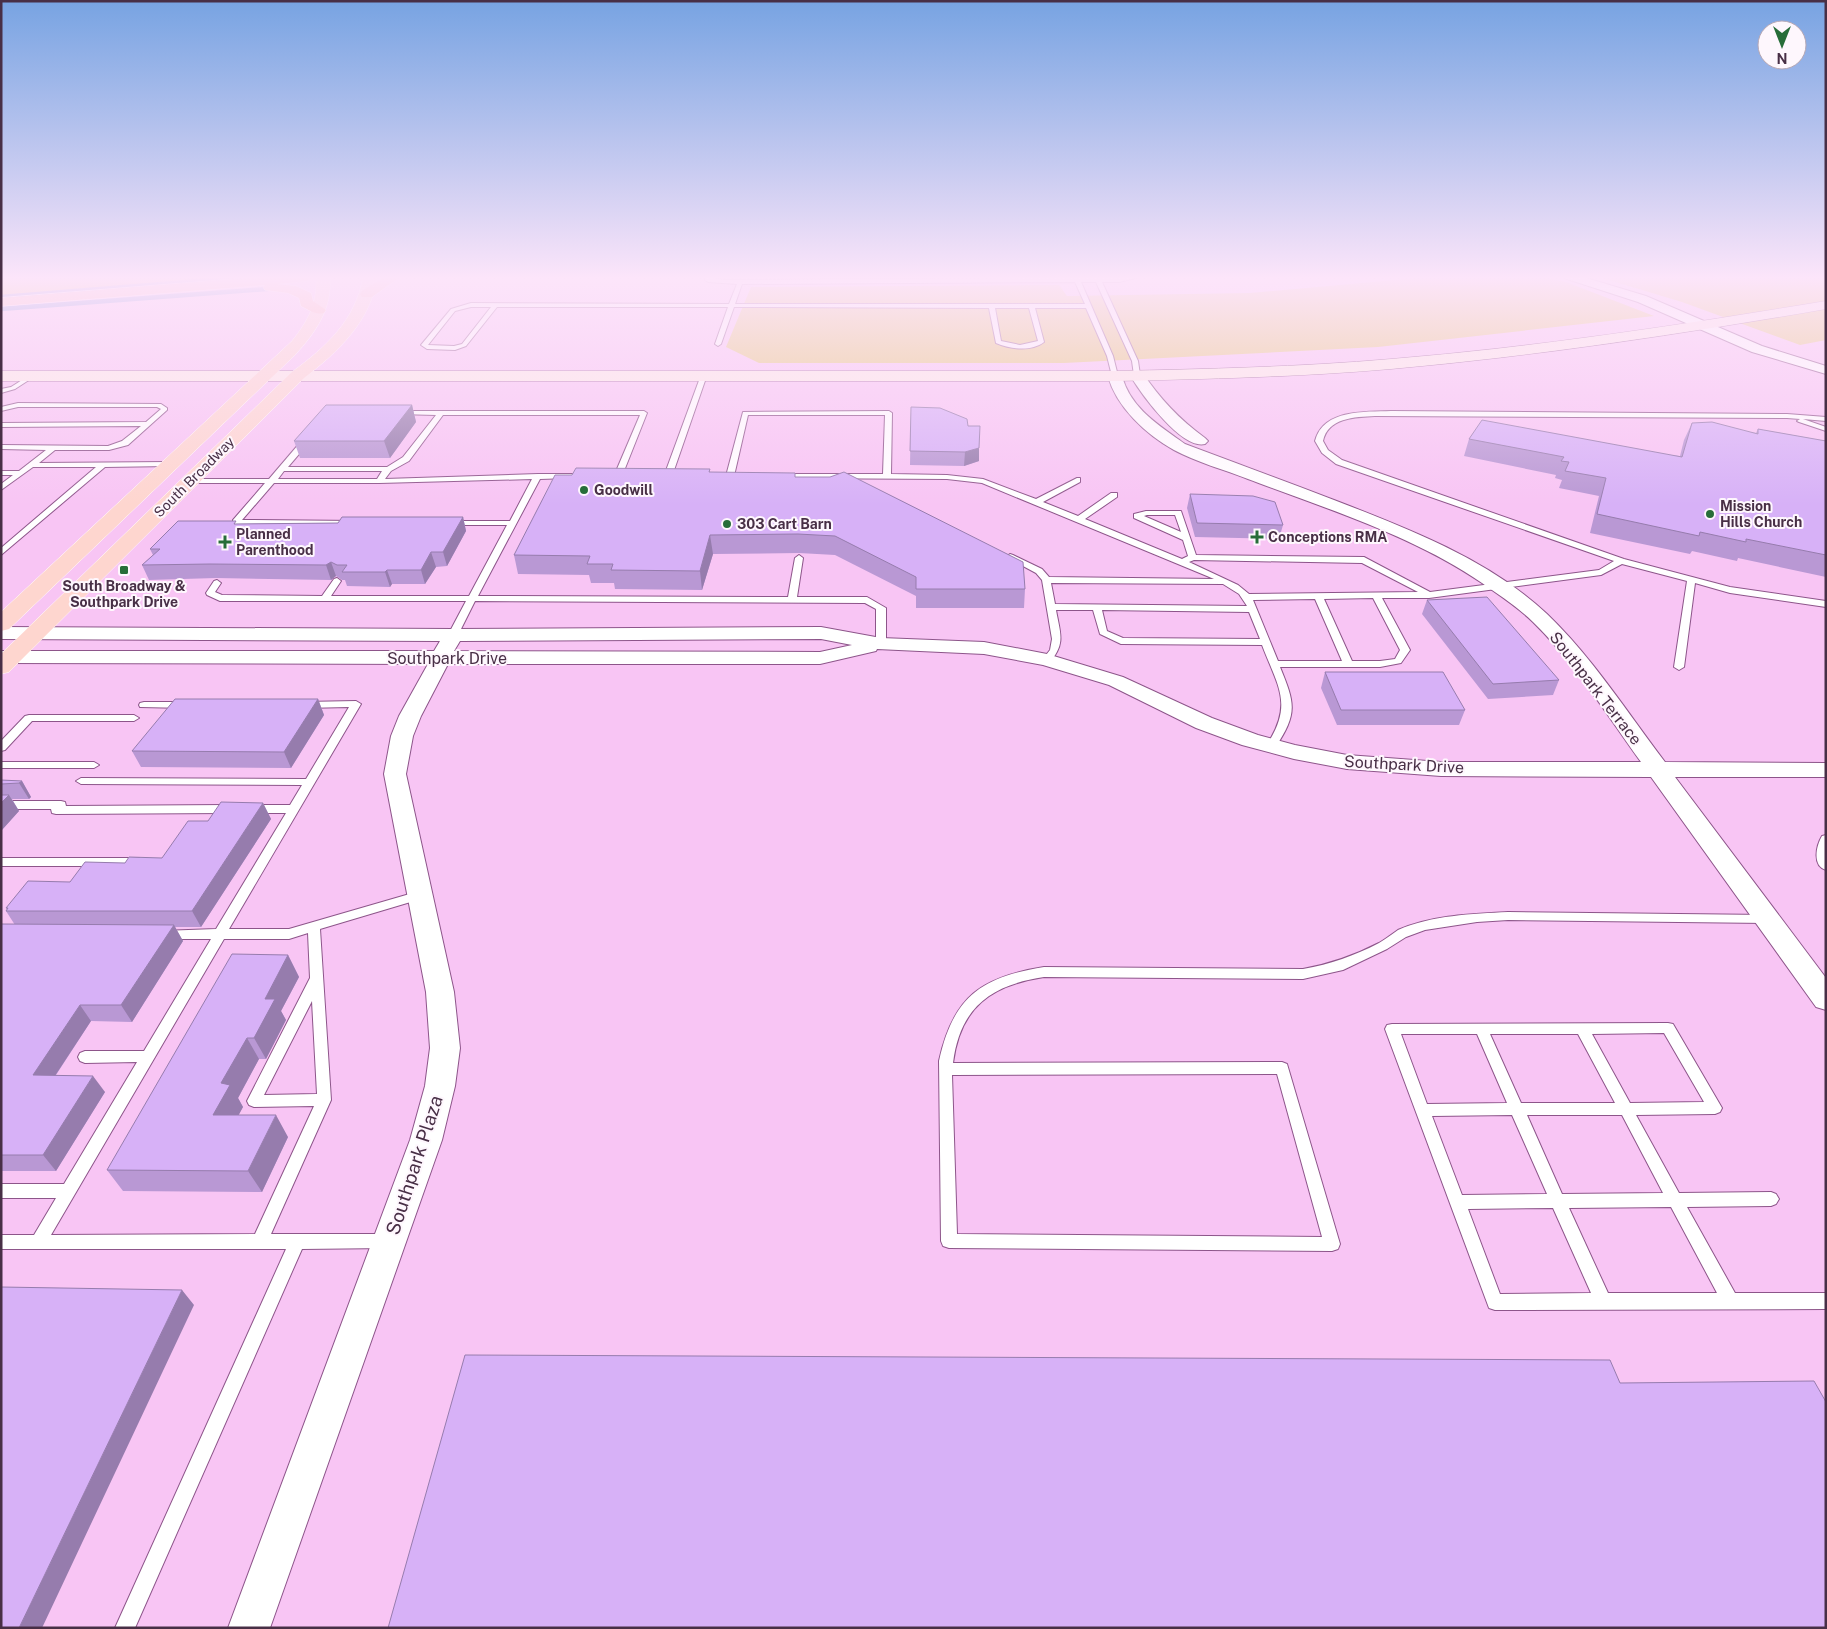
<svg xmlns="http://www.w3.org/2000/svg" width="1827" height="1629" viewBox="0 0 1827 1629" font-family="'Public Sans',sans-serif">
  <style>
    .green { fill: #e6c879 }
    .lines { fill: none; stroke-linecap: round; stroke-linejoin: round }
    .stream { stroke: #6f89d9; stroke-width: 4.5 }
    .lane-casing { stroke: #8d558a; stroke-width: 2 }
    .street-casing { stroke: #8d558a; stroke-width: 2 }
    .secondary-casing { stroke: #8d558a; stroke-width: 1 }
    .primary-casing { stroke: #fff; stroke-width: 1 }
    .highway-casing { stroke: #fff; stroke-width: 1 }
    .lane { fill: #fff; fill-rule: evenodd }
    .street { fill: #fff; fill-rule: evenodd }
    .secondary { fill: #feeae7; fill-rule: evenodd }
    .primary { fill: #fed6cf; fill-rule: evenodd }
    .highway { fill: #fdbaaf; fill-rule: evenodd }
    .wall { fill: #b998d4 }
    .shaded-wall { fill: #967cad }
    .building { fill: #d7b1f7; stroke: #967cad }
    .poi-dot { fill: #276d39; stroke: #fef7fd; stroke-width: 2 }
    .labels { text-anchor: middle; stroke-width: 4; stroke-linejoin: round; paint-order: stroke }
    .far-street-label { font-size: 14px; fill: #482f46; stroke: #fef7fd }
    .far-poi-label { font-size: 14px; font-weight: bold; fill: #482f46; stroke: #fef7fd; text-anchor: start }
    .street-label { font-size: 16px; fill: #482f46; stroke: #fef7fd }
    .near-street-label { font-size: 19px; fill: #482f46; stroke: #fef7fd }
  </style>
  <rect width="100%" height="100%" fill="#f8c5f4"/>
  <path class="green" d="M1,277h268l-268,21z
    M1429,277h114l23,5 88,34 -276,31 -314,16h-305l-33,-16 25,-60 308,-2 8,11 183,-3z
    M1599,277h227v63l-26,5 -118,-43z"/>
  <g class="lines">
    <path class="stream" d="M1,297l246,-20
      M1,309l266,-20"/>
    <g class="lane-casing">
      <path id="lane" d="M705,277l20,3 415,-3 -21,5h-17l36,79 2,14 -3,2 -3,-2 -2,-14 -36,-79h-15l32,74 5,20 -3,2 -3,-2 -5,-20 -21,-48h-51l9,34c-13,10 -34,7 -48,1l-7,-35 -255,-1 -13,37 -3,2 -3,-2 13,-37h-231l-31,39 -11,4 -28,-1 -6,-4 30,-36 20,-6 258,1 8,-20 -29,-2 -3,-2zM1075,282l10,22h-350l7,-20zM471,307h20l-29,37 -8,2 -26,-1 27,-34zM995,308h34l9,33 -18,4 -19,-4z
        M704,373l3,2 -35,101 -7,2 -1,-2 37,-101z
        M30,375l5,1 -20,13 -14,4v-4l10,-2z
        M18,403l143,1 6,4v2l-39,35 -19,5h-54l-16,13 131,-1 4,2 -4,2 -65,1 -104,88v-7l95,-81h-63l-32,23v-6l12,-9h-12v-4h18l27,-21 -45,-1v-4l107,1 14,-5 19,-15 -140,1v-4l145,-1 15,-13 -4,-2h-139l-17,4v-4z
        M399,411h245l3,2 -25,63 -4,2 -4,-2 26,-61h-197l-34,46 -18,10 -6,8 153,-5h35l1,2 -4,2 -30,1 -62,117 310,1 7,-39 4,-3 4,3 -6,39h70l19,11v36l-5,3 -5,-3v-35l-11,-6 -390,-2 -17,34 -5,3 -5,-3 18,-34h-246l-13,-6 -1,-2 8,-12 3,-1 4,3 -6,9 7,3 100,1 12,-17 3,-1 4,3 -10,15h138l38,-71h-57l-4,-2 4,-2h60l22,-42 -153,4h-105l-32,37 115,1 1,2 -4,2 -121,-1v-4l32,-37h-75l-4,-2 4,-2h79l35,-41h3l4,2 -23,27h99l16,-10 33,-42 -39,-1v-2zM284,471h98l-5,8h-99z
        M889,411l3,2 -1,61 56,1 36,4 53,20 41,-21h3v4l-37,20 35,14 33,-23h6v4l-32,22 97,40 6,-3 -5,-16 -49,-22v-4l12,-3h35l15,44 168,2 66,35 169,-22 15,-9 -278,-97 -14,-11 -7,-12c8,-32 50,-29 76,-30l396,3 39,3v4l-23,-2 23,8v4l-27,-9 -2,-1 3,-2 -13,-1 -412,-2c-21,1 -47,2 -52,25l5,9 14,10 282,99 106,28 96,14v6l-96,-14 -35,-10 -11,84 -5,3 -5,-3 13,-86 -65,-17 -21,11 -172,23h-47l28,52 -9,13 -21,4h-100c15,37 18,46 -5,81l-4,1 -5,-3c28,-42 12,-59 -4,-101l-141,-1 -21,-10 -7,-24h-37c4,23 10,33 -6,52h-6l-2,-2 8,-10 2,-11 -10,-59 -6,-7 -30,-16 4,-3 3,1 29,14 7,8 165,2 -7,-3 -225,-93 -35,-4 -166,-1 -4,-2 4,-2h102l2,-59h-137l-14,61 -4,2 -4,-2 17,-64zM1147,515h28l6,17 -37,-16zM1194,560l168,3 56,29 -169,2 -11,-9 -49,-23zM1051,583l172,1 16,10 8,12 -192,-2zM1373,598l27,52 -5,9 -15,2h-28l-28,-62zM1315,599l27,62h-64l-25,-61zM1102,610l147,2 11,27 -137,-1 -16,-7z
        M356,701l5,3 -132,225h60l131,-38 4,1 2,3 -2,3 -104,31 11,171 -60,134h117l6,2 2,5 -2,5 -6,2 -86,1 -167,379h-20l171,-379h-285v-14h33l22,-37h-55v-14h63l73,-122 -52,1 -5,-2 -2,-4 2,-4 5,-2h59l67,-112h-46l-4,-2 -2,-3 2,-3 55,-2 70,-116h-33l-6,-4 6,-4h37l12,-20 -221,-1 -5,-3 5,-3 225,1 43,-72 -45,1 -5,-3 5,-3zM308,933l2,45 -63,123 2,4 5,2 60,-1 -59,128 -204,1 173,-296h65zM312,1001l5,93 -53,1z
        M144,702h42l5,3 -5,3 -46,-1 -1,-2 1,-2z
        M29,715h105l5,3 -5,3h-102l-27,29 -4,1v-10l24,-25z
        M1,762h93l5,3 -5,3h-93z
        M1,801h60l4,1 1,4 163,-1 6,4 -6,4 -173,1 -4,-1 -1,-4h-50z
        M1826,835v35c-14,-4 -10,-24 -4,-34z
        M1,858h138l6,4 -6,4h-138z
        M1508,912l259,3 4,1 2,3 -2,3 -4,1 -259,-3 -31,2 -52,8 -19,7 -19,12 -44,21 -40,9 -259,-2c-53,8 -84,30 -91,86l329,-1 5,2 53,180 -2,5 -6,2 -383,-3 -6,-2 -2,-5 -2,-180c14,-64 42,-84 105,-94l259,2c28,-5 51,-13 76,-26 7,-4 13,-9 19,-13 34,-15 74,-16 110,-18zM1277,1074l45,163 -365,-3 -5,-159z
        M1668,1023l5,1 49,84 -2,4 -5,2 -79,1 43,78 92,-1 5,2 3,5 -3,5 -5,2 -84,1 48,86h91v16l-331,1 -6,-2 -104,-279 2,-4 5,-1zM1664,1033l40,69 -74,1 -38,-69zM1401,1034h76l30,69 -80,1zM1490,1034h88l37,69h-94zM1512,1115l35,79 -85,1 -30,-79zM1527,1115h95l41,78 -101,1zM1671,1207l46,86h-109l-39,-85zM1553,1208l38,85 -91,1 -32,-85z"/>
    </g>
    <g class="street-casing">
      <path id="street" d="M1565,277h18l63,19 116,50 64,20v8l-74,-22 -114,-50 -71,-23z
        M1137,371l5,1c18,27 37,47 63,66l3,3 -3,3c-23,6 -64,-50 -75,-69z
        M1115,372l7,4c8,32 38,50 63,68 50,19 100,37 149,56 73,28 156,60 213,114 45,43 80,98 118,148l161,1v14h-151l151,201v32l-10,-3 -165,-230 -210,-1 -94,-7 -53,-10 -52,-14 -46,-17 -87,-43 -66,-20 -59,-11 -107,-5 -1,2 -56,13h-372l-27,52 -8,20 -7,38 48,218 6,56 -5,38 -13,54 -172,488h-42l182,-488 15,-54 5,-38 -4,-56 -42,-218 7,-38 8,-20 29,-52 -427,-1v-12h433l6,-10 -439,-2v-12l452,2 368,-2 60,11 103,4 63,12 76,23 89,41 46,17 37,10 52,10 94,7h200c-34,-47 -66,-99 -108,-140 -15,-15 -34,-27 -51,-39 -70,-48 -155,-74 -234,-104 -23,-9 -52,-17 -74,-29 -27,-15 -58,-43 -66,-74zM821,639l31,6 -32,7 -366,-1 6,-10z"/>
    </g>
    <g class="secondary-casing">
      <path id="secondary" d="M1826,301v8c-144,25 -289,47 -435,60 -92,8 -184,10 -276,12h-1114v-10h1114c92,-2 184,-4 276,-12 146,-12 290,-34 435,-58z"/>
    </g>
    <g class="primary-casing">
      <path id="primary" d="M316,277h14c2,32 -14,55 -35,78l-286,274 -8,2v-19l291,-271c16,-20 26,-38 24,-64z
        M363,277h14c-6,44 -39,75 -73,101l-295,294 -8,2v-20l291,-282c34,-25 64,-52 71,-95z"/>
    </g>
    <g class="highway-casing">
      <path id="highway" d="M258,277h56l-7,4 -30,3 19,2 15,7 2,8 13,9 -2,3c-9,2 -15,-3 -23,-7l-2,-8 -11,-5 -23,-3 -2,-3 2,-2 -264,21v-8z
        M384,277h16l-28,20h-10l-2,-3 2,-3z"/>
    </g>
    <use href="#lane" class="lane"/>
    <use href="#street" class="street"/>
    <use href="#secondary" class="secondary"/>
    <use href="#primary" class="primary"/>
    <use href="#highway" class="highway"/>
  </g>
  <path class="wall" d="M1196,277h15l-1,1z
    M412,405l4,17 -26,36h-90l-6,-17z
    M911,407l57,19 11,35 -15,5 -54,-1z
    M1692,423l64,10 2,-4 68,12v136l-88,-19 -1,3 -45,-10 -2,3 -100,-21 9,-37 -40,-8 3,-8 -7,-2 1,-3 -92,-19 5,-17 211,17 4,-16z
    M710,469v3l86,5 229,112 -1,19h-108v-12l-81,-41 -36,-2 -86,1 -11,36 -87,-1 -1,-6h-23l-2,-8 -71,-1 -4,-19 58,-80z
    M1190,494l93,31 -4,14 -84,-2 -8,-29z
    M463,517l3,14 -19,35 -11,1 -11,17h-33l-2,3 -43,-1 -2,-6h-3l-6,-4 -5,4 -115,-2 -67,2 -7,-15 11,-10 -3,-6 87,-25 101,-1z
    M1427,600l132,80 -6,15 -65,4 -66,-85z
    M1325,672l140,38 -6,15h-122l-16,-37z
    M318,699l6,16 -33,53 -150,-1 -9,-16z
    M1,780l21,1 9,16 -2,2h-17l7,12 -18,20z
    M263,803l8,16 -70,108h-26l8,14 -51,81 -41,-1 -35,54 49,17 -49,79h-55v-247l14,1 -9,-14 1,-2 -1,-1 64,-26 55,-19 37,-5z
    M288,955l11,22 -18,34 5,9 -20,39h-7l-21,39 5,9 -5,8 50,22 -26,55 -139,-1 -16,-21z"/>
  <path class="shaded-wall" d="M412,405l4,17 -26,36 -6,-17z
    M979,448v13l-15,5 1,-14z
    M463,517l3,14 -19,35 -4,-14z
    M710,535l3,19 -11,36 -2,-19z
    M431,552l5,15 -11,17 -4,-14z
    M331,562l5,14 -5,4 -5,-15z
    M387,570l5,14 -2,3 -5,-15z
    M318,699l6,16 -33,53 -7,-16z
    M22,781l9,16 -2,2 -10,-16z
    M9,795l10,16 -18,20v-28z
    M263,803l8,16 -70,108 -9,-16z
    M174,925l9,16 -51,81 -11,-17z
    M288,955l11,22 -18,34 5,9 -20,39 -12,-21 11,-39z
    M80,1005l11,16 -46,70 -12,-16z
    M247,1038l12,21 -21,39 5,9 -16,30 -14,-22 8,-32z
    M93,1076l12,16 -49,79 -13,-16z
    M276,1115l12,22 -26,55 -14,-21z
    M182,1290l12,15 -152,323h-23z"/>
  <path class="building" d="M326,405h86l-28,36h-90z
    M911,407l29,1 27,11 1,7h12l-1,22 -14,4 -55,-1z
    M1482,420l200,37 10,-34 20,-1 46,12v-5l68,12v114l-80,-16v3l-46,-10 -1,4 -102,-22 9,-36 -41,-7 4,-9 -8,-1 3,-4 -95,-18z
    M576,468l134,1 -1,3 86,1v4h35l14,-5 179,90 2,27h-109v-12l-81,-41 -37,-2 -88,1 -10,36 -89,-1 2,-6h-26l3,-8 -76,-1 41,-80h17z
    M1190,494l63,2 22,6 8,23 -86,-2z
    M342,517h121l-20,35h-12l-10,18h-34l-2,2h-43l5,-7h-10l-6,-3 -5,3 -116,-1 -68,1 18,-16h-10l28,-28h58l-2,3 104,-1z
    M1487,597l72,83 -66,4 -66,-84z
    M1325,672h118l22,38h-124z
    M175,699h143l-34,53 -152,-1z
    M1,780l21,1 -3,2 -18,1z
    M1,795h8l-8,8z
    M221,802l42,1 -71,108h-186l2,-3h-2l22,-27 42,1 15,-20 40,1 4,-6 33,1 26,-37h20z
    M1,924l173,1 -53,80h-41l-47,70 60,1 -50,79h-42z
    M232,954l56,1 -23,44h10l-21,39h-7l-26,45 9,2 -17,30h63l-28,56 -141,-1z
    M1,1287l181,3 -163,338h-18z
    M465,1355l1145,5 10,23 194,-2 12,21v226h-1438z"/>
  <linearGradient id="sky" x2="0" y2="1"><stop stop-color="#77a3e2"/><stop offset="0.55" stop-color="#fce5fa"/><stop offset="1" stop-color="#fce5fa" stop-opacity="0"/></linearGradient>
  <rect width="1827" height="505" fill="url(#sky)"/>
  <g class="poi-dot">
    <circle cx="584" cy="490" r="5"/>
    <circle cx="1710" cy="514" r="5"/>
    <circle cx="727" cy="524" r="5"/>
    <path d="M1254.5 529.5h5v5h5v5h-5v5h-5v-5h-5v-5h5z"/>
    <path d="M222.5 534.5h5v5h5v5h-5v5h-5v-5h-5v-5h5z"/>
    <rect x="119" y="565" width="10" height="10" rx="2.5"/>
  </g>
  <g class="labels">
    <g class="far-street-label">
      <text transform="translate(194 477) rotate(-45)" y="5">South Broadway</text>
    </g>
    <g class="far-poi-label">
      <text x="594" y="495">Goodwill</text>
      <text x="1720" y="511">Mission<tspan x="1720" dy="16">Hills Church</tspan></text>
      <text x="737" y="529">303 Cart Barn</text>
      <text x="236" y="539">Planned<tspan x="236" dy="16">Parenthood</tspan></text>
      <text x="1268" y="542">Conceptions RMA</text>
      <text x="124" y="591" text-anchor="middle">South Broadway &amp;<tspan x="124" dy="16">Southpark Drive</tspan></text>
    </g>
    <g class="street-label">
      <text x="447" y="664">Southpark Drive</text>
      <text transform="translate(1596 688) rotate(52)" y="6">Southpark Terrace</text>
      <text transform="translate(1404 764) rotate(3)" y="6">Southpark Drive</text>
    </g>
    <g class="near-street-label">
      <text transform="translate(414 1165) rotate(-72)" y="7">Southpark Plaza</text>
    </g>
  </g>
  <rect width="1827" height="1629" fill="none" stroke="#482f46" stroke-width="5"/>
  <g transform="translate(1782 45) rotate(180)"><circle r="24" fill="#fef7fd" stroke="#b5a7b4"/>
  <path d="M0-4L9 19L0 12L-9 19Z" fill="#276d39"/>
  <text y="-8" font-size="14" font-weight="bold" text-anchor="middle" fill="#482f46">N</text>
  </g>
</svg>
